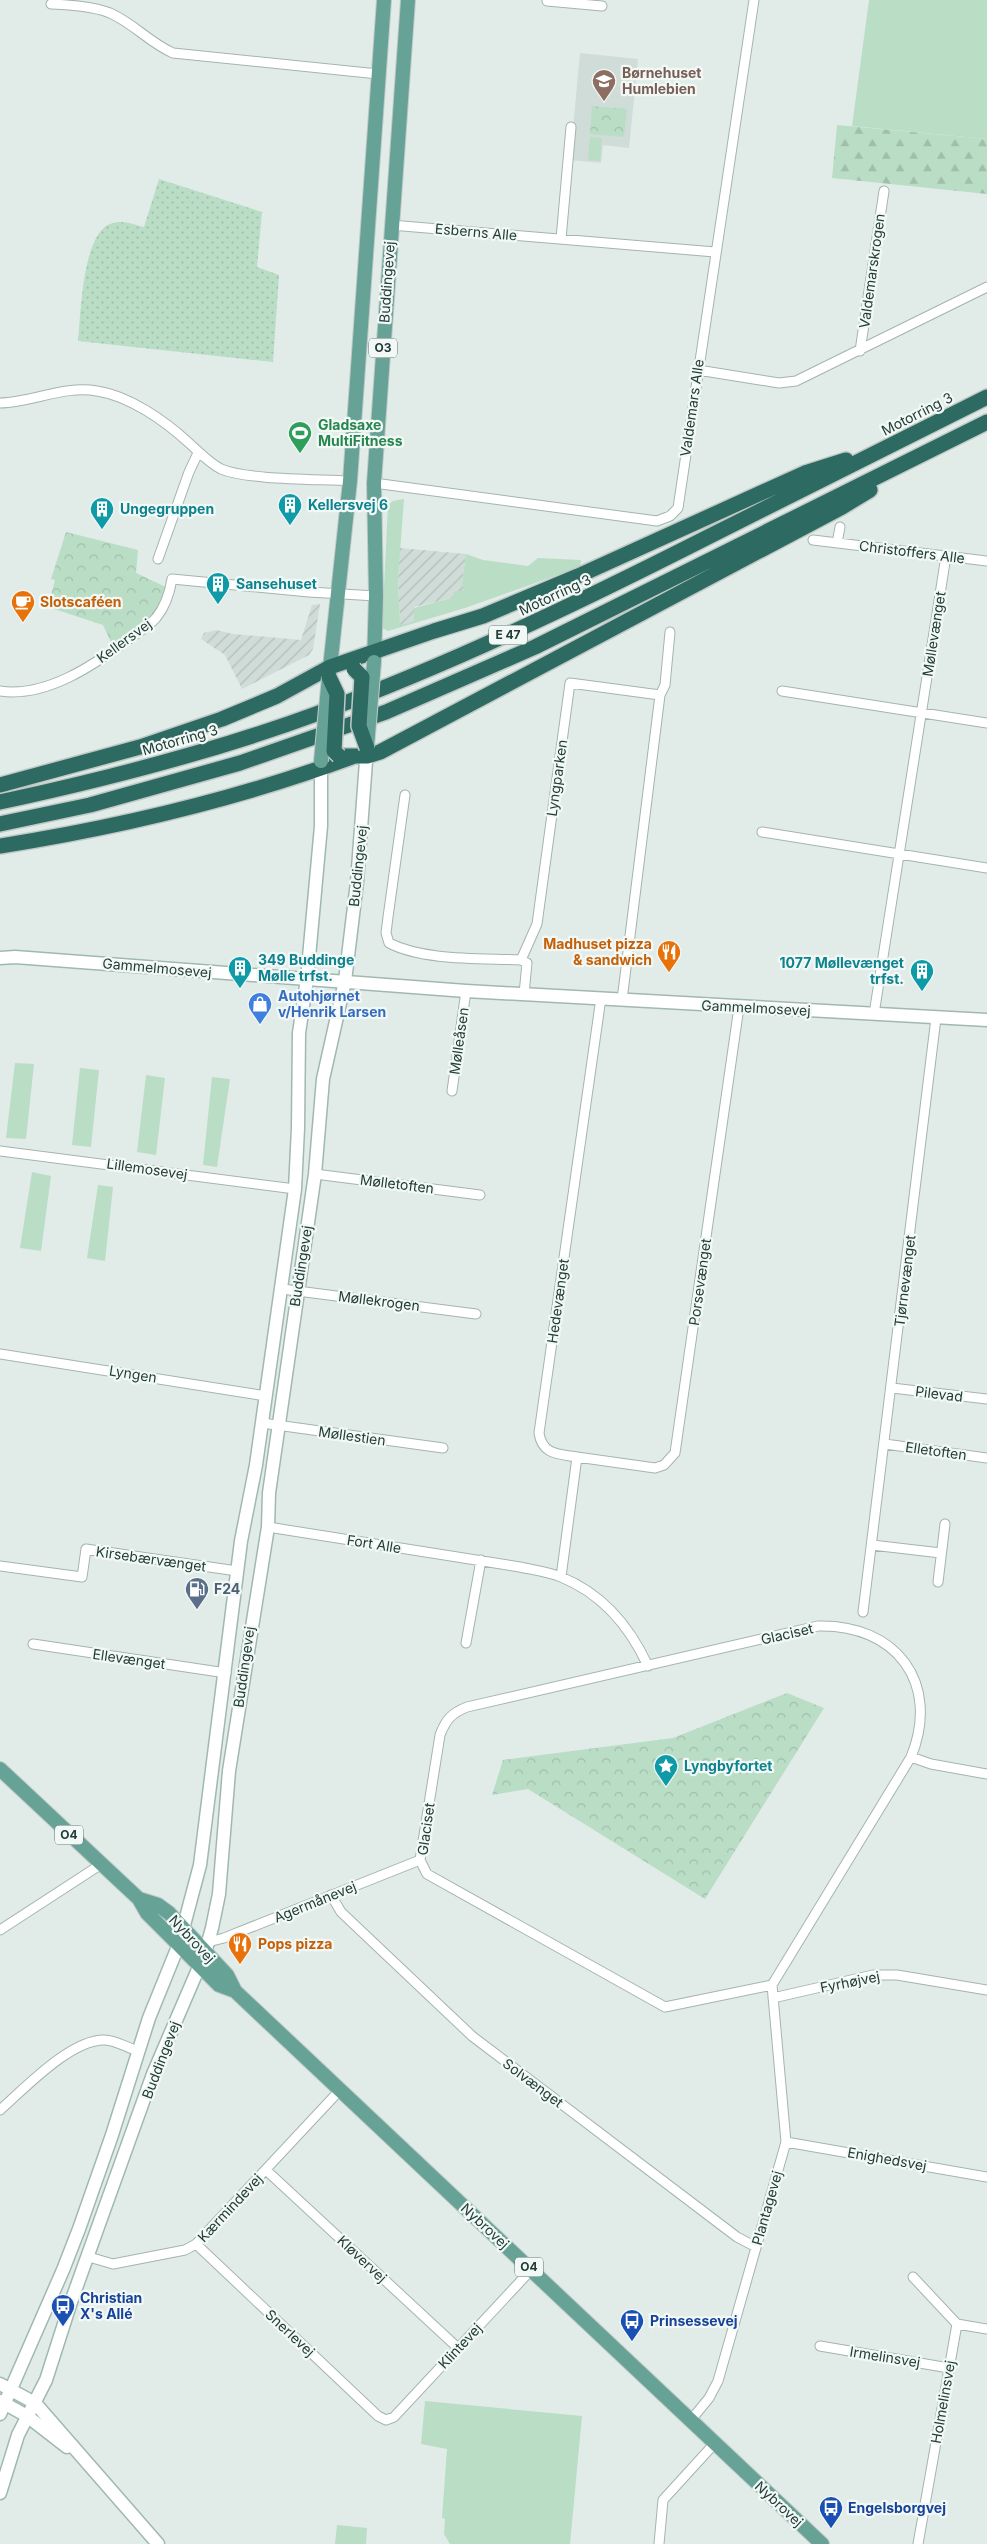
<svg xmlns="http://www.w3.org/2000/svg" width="987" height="2544" viewBox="0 0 987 2544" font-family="Inter,sans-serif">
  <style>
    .built { fill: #d0dcd7 }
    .industrial { fill: url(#industrial-furrows) }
    .grass { fill: #baddc6 }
    .forest { fill: url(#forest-firs) }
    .park { fill: url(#park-crowns) }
    .garden { fill: url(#garden-dots) }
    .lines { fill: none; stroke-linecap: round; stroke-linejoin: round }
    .street-casing { stroke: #a4b4af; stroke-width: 11 }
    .secondary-casing { stroke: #a0b8b1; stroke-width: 15 }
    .primary-casing { stroke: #c1c9c7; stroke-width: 16 }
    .highway-casing { stroke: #c1c9c7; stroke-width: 18 }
    .street { stroke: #fff; stroke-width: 9 }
    .secondary { stroke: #fff; stroke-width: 12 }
    .primary { stroke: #66a296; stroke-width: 14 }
    .highway { stroke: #2d6a61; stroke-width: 15 }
    .primary-bridge-casing { stroke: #c1c9c7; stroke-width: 16; stroke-linecap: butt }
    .highway-bridge-casing { stroke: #c1c9c7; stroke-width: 18; stroke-linecap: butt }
    .primary-bridge { stroke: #66a296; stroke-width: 14 }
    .highway-bridge { stroke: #2d6a61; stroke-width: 15 }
    .labels { text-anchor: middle; stroke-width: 4.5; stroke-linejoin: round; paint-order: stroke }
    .shield { fill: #f2f8f6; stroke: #607570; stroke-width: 1 }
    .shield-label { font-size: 12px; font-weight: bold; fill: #213d37 }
    .education-label { font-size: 14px; font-weight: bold; fill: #785e54; stroke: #f2f8f6; text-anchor: start }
    .street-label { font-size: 14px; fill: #213d37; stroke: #f2f8f6 }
    .leisure-label { font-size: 14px; font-weight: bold; fill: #27864d; stroke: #f2f8f6; text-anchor: start }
    .culture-label { font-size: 14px; font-weight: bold; fill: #0d838f; stroke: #f2f8f6; text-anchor: start }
    .food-label { font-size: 14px; font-weight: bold; fill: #c56008; stroke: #f2f8f6; text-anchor: start }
    .shop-label { font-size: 14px; font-weight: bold; fill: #366cbe; stroke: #f2f8f6; text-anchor: start }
    .service-label { font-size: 14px; font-weight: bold; fill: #4e5e75; stroke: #f2f8f6; text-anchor: start }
    .transit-label { font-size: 14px; font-weight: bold; fill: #164399; stroke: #f2f8f6; text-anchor: start }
  </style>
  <defs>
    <pattern id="industrial-furrows" width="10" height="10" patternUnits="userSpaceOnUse" patternTransform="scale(1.25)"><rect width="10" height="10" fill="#d0dcd7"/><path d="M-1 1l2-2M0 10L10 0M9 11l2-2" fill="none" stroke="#b2beb9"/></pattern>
    <pattern id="forest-firs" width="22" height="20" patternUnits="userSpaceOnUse" patternTransform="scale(1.25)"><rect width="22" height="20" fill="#baddc6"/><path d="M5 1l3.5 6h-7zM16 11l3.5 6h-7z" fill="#a0bfab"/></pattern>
    <pattern id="park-crowns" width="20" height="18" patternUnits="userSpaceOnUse" patternTransform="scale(1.25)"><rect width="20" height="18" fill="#baddc6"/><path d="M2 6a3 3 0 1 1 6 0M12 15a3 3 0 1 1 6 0" fill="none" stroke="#a0bfab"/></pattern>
    <pattern id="garden-dots" width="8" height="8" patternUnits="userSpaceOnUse" patternTransform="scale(1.25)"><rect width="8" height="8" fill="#baddc6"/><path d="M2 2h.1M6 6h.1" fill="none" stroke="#a0bfab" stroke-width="1.8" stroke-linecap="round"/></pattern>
  </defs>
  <rect width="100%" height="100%" fill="#e1ece8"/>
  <path class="built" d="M580,53l58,6 -9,89 -26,-3 -2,18 -31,-3z"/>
  <path class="industrial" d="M400,548l66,6 -4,29 3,7 -13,8 -38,9v14l-14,4 -2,-46z
    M320,604l-7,45 -4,6 -67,34 -17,-34 -24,-16 3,-6 12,-3 17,4 68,6 11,-35z"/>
  <path class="grass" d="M869,0h118v139l-135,-13z
    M590,137l12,1 -2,23 -12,-1z
    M404,499l-6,80 2,46 14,-4v-13l38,-10 2,-6 10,-2 -2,-7 4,-29 17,6 45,6 10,-8 43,2 -1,7 -115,41 -77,23 -6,-3 6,-123 5,-4z
    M15,1063l19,1 -8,75 -20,-1z
    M80,1068l19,2 -8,77 -19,-2z
    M146,1075l19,3 -9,77 -19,-3z
    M212,1077l18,2 -13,88 -14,-2z
    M32,1172l19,4 -10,75 -21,-3z
    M98,1185l15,2 -8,74 -18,-3z
    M425,2401l157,15 -12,128h-120l-6,-10 1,-15 -3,-1 5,-69 -26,-5z
    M337,2525l30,3 -1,16h-31z"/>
  <path class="forest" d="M837,125l150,14v55l-155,-16z"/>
  <path class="park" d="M592,106l35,3 -3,28 -34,-3z
    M66,532l72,18 -2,23 30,14 -11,27 -35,26 -9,2 -8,-17 -55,-18 7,-27 -4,-1z
    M787,1693l37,15 -119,191 -177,-110 -36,6 11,-35 170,-22z"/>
  <path class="garden" d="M159,179l103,33 -5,55 22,8 -6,87 -195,-21c3,-26 4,-106 32,-117 12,-5 22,0 34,3z"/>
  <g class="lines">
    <g class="street-casing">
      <path id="street" d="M547,1l55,5
        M51,4c19,1 41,2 59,9 23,10 40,30 63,40l205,21
        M391,225l324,27
        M561,239l10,-112
        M860,351l24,-160
        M698,370l81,13 17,-2 191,-94
        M0,403c33,-1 65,-18 97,-12 33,5 68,30 92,52 10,9 20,20 32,26 26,11 97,10 129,12
        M374,483l283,38 13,-5 8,-8 76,-508
        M813,540l174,21
        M837,543l3,-16
        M158,559l31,-87 9,-19
        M0,691c46,7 94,-26 129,-52 9,-6 20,-13 27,-21 9,-11 14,-27 16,-39l137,13 67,4
        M782,691l205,32
        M660,695l5,-10 5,-53
        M405,795l-17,122 -2,16 3,10c35,18 92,15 132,17l6,3 -3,31
        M762,832l225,36
        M521,960l16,-36 33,-241 90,12 -38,305
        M874,1014l72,-458
        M452,1091l14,-100
        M0,1151l295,38
        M315,1174l165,21
        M282,1289l194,25
        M0,1354l266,42
        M892,1388l95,11
        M262,1423l181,25
        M885,1444l102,14
        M577,1457l78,11 9,-3 11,-12 64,-446
        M268,1527l252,40c14,3 29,5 41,10 42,17 69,50 87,89
        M872,1545l69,8
        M0,1566l82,11 4,-28 151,22
        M561,1577l16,-120c-18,-3 -35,-2 -38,-24l62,-435
        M938,1582l7,-58
        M863,1612l73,-594
        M818,1626c78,-2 123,57 93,131l-139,228 -107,22 -238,-133 -7,-14 20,-125c6,-16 12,-22 27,-28z
        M466,1643l15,-83
        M33,1644l193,29
        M911,1757l20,7 56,10
        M331,1895l10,17 131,124 265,201 19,10
        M0,1930l100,-65
        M208,1942l16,-4 196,-78
        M773,1998l100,-23h24l90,15
        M0,2110c25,-22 71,-71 105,-70 10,0 23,8 33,11
        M786,2142l201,35
        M266,2170l192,178
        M196,2244l182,172 8,4 8,-3 137,-147
        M89,2257l24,7 72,-14 11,-6 144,-154
        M913,2277l44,47 -39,220
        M957,2324l30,5
        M820,2346l129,22
        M691,2420l18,-22 9,-17 68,-239 -14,-157
        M659,2544l4,-44 52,-57"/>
    </g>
    <g class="secondary-casing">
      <path id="secondary" d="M0,958l15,-1 451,34 521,29
        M0,2384l35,19 123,141
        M0,2401l27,15 40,31
        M0,2414l63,-144 16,-41 33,-94 37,-117 30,-74 21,-79 41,-324 15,-76 39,-276 3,-61 1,-95 8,-54 14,-153v-65
        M0,2493l18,-58 28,-55 25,-78 82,-228 52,-121 7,-25 7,-34 10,-123 39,-244 1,-34 46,-319 8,-95 22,-98 12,-99 10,-134"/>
    </g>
    <g class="primary-casing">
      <path id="primary" d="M374,662l2,-66 -2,-113 34,-483
        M329,677l21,-196 34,-481
        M0,1769l139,130 8,14 72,72 16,6
        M139,1899l19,6 11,8 58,62 8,16 587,553"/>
    </g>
    <g class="highway-casing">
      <path id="highway" d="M339,756h28l13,-4 462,-245 28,-17
        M0,785l140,-38 82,-28 55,-23 53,-29 104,-36 49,-15 95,-40 227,-103 41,-13
        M0,802c107,-23 213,-50 316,-88 135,-50 264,-112 392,-177 93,-46 186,-93 279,-140
        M0,824l90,-19 150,-42 146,-51 149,-65 452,-225
        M0,846c120,-19 238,-47 352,-89"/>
    </g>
    <use href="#street" class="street"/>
    <use href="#secondary" class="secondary"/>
    <use href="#primary" class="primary"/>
    <use href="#highway" class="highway"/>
    <g class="primary-bridge-casing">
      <path id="primary-bridge" d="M367,747l7,-85
        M321,761l8,-84"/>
    </g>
    <g class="highway-bridge-casing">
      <path id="highway-bridge" d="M354,669l8,8 -3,49 8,22
        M329,677l8,17 -3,57 5,5"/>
    </g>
    <use href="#primary-bridge" class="primary-bridge"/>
    <use href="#highway-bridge" class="highway-bridge"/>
  </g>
  <defs>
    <g id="school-pin" transform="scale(1.25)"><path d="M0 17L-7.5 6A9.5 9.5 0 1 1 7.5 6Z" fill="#8d6e63" stroke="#f2f8f6"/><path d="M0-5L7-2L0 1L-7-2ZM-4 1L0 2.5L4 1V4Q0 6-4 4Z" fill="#fff"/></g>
    <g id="stadium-pin" transform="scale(1.25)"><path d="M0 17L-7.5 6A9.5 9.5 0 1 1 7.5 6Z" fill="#2e9e5b" stroke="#f2f8f6"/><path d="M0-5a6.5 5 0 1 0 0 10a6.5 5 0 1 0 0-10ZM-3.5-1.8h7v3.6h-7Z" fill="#fff"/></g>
    <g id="building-pin" transform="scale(1.25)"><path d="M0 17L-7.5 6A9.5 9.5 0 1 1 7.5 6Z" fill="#0f9aa8" stroke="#f2f8f6"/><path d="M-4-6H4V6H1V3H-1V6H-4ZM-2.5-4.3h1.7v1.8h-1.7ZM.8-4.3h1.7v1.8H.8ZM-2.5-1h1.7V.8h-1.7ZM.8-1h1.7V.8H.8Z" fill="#fff"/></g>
    <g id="cafe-pin" transform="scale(1.25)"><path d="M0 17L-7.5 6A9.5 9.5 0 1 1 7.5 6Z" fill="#e8710a" stroke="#f2f8f6"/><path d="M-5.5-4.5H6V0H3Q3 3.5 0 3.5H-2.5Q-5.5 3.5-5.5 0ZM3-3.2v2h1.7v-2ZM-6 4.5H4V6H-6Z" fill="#fff"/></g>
    <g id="restaurant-pin" transform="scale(1.25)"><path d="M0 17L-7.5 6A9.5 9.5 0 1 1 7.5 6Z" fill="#e8710a" stroke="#f2f8f6"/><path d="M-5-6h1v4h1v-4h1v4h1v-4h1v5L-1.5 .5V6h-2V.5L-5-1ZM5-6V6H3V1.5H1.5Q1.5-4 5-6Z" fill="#fff"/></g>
    <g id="shop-pin" transform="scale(1.25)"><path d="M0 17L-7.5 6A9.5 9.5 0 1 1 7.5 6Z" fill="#3f7fe0" stroke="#f2f8f6"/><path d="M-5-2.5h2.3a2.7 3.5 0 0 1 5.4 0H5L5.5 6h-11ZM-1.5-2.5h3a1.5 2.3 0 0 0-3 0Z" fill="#fff"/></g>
    <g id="fuel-pin" transform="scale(1.25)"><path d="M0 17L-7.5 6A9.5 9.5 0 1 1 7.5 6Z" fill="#5c6f8a" stroke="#f2f8f6"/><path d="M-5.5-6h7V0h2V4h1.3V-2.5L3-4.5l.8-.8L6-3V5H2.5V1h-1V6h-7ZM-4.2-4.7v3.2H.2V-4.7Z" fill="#fff"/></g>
    <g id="sight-pin" transform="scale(1.25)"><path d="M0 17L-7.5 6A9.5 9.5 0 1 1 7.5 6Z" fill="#0f9aa8" stroke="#f2f8f6"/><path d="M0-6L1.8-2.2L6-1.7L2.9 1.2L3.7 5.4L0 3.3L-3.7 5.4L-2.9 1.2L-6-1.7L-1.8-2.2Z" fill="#fff"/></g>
    <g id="bus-pin" transform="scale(1.25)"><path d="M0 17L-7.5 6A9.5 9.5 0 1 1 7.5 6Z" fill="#1a4fb4" stroke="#f2f8f6"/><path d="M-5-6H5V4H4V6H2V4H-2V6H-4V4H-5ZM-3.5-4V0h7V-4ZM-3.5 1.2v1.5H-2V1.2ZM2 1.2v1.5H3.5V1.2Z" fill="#fff"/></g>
  </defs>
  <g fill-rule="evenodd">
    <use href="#school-pin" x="604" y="81"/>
    <use href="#stadium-pin" x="300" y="433"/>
    <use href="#building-pin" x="290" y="505"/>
    <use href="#building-pin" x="102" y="509"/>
    <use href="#building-pin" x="218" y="584"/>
    <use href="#cafe-pin" x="23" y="602"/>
    <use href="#restaurant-pin" x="669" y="952"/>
    <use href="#building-pin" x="240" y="968"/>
    <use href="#building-pin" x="922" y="971"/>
    <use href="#shop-pin" x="260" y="1004"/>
    <use href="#fuel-pin" x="197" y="1589"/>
    <use href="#sight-pin" x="666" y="1766"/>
    <use href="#restaurant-pin" x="240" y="1944"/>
    <use href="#bus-pin" x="63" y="2306"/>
    <use href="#bus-pin" x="632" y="2321"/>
    <use href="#bus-pin" x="831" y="2508"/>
  </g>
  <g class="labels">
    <g class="shield">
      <rect x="369" y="338.5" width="28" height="19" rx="4"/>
      <rect x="489" y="625.5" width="38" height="19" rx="4"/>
      <rect x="55" y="1825.5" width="28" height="19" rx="4"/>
      <rect x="515" y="2257.5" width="28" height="19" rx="4"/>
    </g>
    <g class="shield-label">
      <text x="383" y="352">O3</text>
      <text x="508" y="639">E 47</text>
      <text x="69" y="1839">O4</text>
      <text x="529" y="2271">O4</text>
    </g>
    <g class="education-label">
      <text x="622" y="78">Børnehuset<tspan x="622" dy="16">Humlebien</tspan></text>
    </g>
    <g class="street-label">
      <text transform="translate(476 232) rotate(5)" y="5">Esberns Alle</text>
      <text transform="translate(872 271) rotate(-82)" y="5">Valdemarskrogen</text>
      <text transform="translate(387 282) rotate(-86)" y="5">Buddingevej</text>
      <text transform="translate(692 408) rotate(-82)" y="5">Valdemars Alle</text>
      <text transform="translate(917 414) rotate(-27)" y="5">Motorring 3</text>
      <text transform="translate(912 552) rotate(7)" y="5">Christoffers Alle</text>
      <text transform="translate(555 595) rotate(-25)" y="5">Motorring 3</text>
      <text transform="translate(934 634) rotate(-81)" y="5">Møllevænget</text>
      <text transform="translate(124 641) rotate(-36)" y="5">Kellersvej</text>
      <text transform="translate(180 740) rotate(-16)" y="5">Motorring 3</text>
      <text transform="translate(557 778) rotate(-82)" y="5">Lyngparken</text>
      <text transform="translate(358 866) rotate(-84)" y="5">Buddingevej</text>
      <text transform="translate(157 968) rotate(5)" y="5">Gammelmosevej</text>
      <text transform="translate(756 1008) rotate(3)" y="5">Gammelmosevej</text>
      <text transform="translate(459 1041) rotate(-82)" y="5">Mølleåsen</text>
      <text transform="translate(147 1169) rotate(8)" y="5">Lillemosevej</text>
      <text transform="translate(397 1184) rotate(7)" y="5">Mølletoften</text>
      <text transform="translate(301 1266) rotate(-81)" y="5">Buddingevej</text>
      <text transform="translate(905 1281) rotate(-83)" y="5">Tjørnevænget</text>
      <text transform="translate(700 1282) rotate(-82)" y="5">Porsevænget</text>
      <text transform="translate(379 1301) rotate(7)" y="5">Møllekrogen</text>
      <text transform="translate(558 1301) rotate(-82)" y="5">Hedevænget</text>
      <text transform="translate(133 1374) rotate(9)" y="5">Lyngen</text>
      <text transform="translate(939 1394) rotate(7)" y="5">Pilevad</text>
      <text transform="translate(352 1436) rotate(8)" y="5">Møllestien</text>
      <text transform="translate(936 1451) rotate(8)" y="5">Elletoften</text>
      <text transform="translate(374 1544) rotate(9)" y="5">Fort Alle</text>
      <text transform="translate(151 1559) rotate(8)" y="5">Kirsebærvænget</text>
      <text transform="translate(787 1634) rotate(-13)" y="5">Glaciset</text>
      <text transform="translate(129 1659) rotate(8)" y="5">Ellevænget</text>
      <text transform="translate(244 1667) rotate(-82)" y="5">Buddingevej</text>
      <text transform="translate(426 1829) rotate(-82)" y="5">Glaciset</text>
      <text transform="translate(315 1902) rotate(-22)" y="5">Agermånevej</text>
      <text transform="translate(192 1939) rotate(47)" y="5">Nybrovej</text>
      <text transform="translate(850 1982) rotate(-11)" y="5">Fyrhøjvej</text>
      <text transform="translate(161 2060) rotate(-69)" y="5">Buddingevej</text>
      <text transform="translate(533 2083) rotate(37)" y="5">Solvænget</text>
      <text transform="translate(887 2159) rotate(10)" y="5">Enighedsvej</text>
      <text transform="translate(230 2208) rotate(-47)" y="5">Kærmindevej</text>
      <text transform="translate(767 2208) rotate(-74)" y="5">Plantagevej</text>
      <text transform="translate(485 2226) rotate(43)" y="5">Nybrovej</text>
      <text transform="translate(362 2259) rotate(43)" y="5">Kløvervej</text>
      <text transform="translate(290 2333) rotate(43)" y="5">Snerlevej</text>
      <text transform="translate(460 2346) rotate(-47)" y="5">Klintevej</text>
      <text transform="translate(885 2357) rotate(9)" y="5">Irmelinsvej</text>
      <text transform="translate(943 2402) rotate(-80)" y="5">Holmelinsvej</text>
      <text transform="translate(779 2504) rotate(43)" y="5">Nybrovej</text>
    </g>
    <g class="leisure-label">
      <text x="318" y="430">Gladsaxe<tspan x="318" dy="16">MultiFitness</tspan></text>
    </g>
    <g class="culture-label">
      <text x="308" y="510">Kellersvej 6</text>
      <text x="120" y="514">Ungegruppen</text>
      <text x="236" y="589">Sansehuset</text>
      <text x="258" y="965">349 Buddinge<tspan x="258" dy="16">Mølle trfst.</tspan></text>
      <text x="904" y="968" text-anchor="end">1077 Møllevænget<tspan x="904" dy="16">trfst.</tspan></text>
      <text x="684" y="1771">Lyngbyfortet</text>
    </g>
    <g class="food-label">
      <text x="40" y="607">Slotscaféen</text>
      <text x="652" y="949" text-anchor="end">Madhuset pizza<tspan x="652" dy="16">&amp; sandwich</tspan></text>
      <text x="258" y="1949">Pops pizza</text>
    </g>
    <g class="shop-label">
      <text x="278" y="1001">Autohjørnet<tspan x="278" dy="16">v/Henrik Larsen</tspan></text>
    </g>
    <g class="service-label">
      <text x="214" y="1594">F24</text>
    </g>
    <g class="transit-label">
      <text x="80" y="2303">Christian<tspan x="80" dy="16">X's Allé</tspan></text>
      <text x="650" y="2326">Prinsessevej</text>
      <text x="848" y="2513">Engelsborgvej</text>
    </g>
  </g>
</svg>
